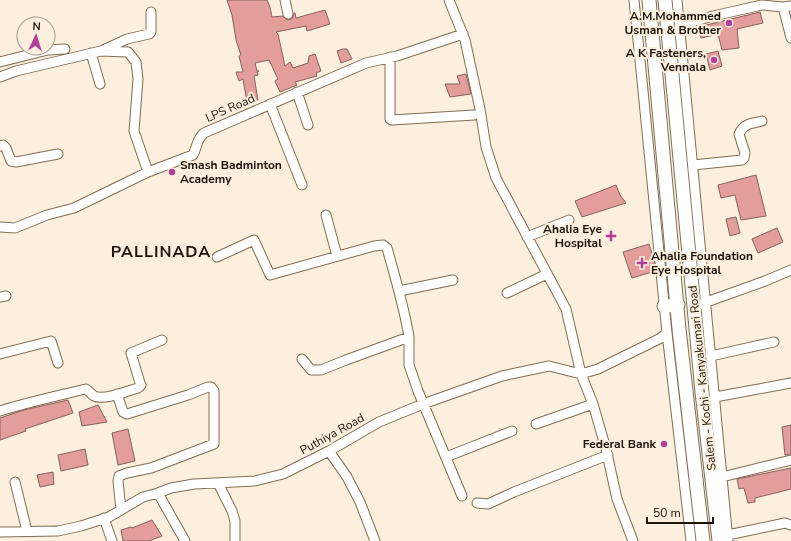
<svg xmlns="http://www.w3.org/2000/svg" width="791" height="541" viewBox="0 0 791 541" font-family="'Nunito Sans',sans-serif">
  <style>
    .building { fill: #e39d9b; stroke: #856160 }
    .lines { fill: none; stroke-linecap: round; stroke-linejoin: round }
    .minor-casing { stroke: #806e52; stroke-width: 11 }
    .highway-casing { stroke: #806e52; stroke-width: 15 }
    .minor { stroke: #fff; stroke-width: 9 }
    .highway { stroke: #fff; stroke-width: 13 }
    .poi-dot { fill: #b23f99; stroke: #fcefdd; stroke-width: 1.5 }
    .labels { text-anchor: middle; stroke-width: 4; stroke-linejoin: round; paint-order: stroke }
    .poi-label { font-size: 12px; font-weight: bold; fill: #1b1409; stroke: #fcefdd; text-anchor: end }
    .street-label { font-size: 12px; fill: #1b1409; stroke: #fcefdd }
    .district-label { font-size: 16px; font-weight: bold; letter-spacing: 1px; fill: #1b1409; stroke: #fcefdd }
  </style>
  <rect width="100%" height="100%" fill="#fcefdd"/>
  <path class="building" d="M227,0h40l3,7 2,10 11,-1 4,4 5,-1 2,-6h1l1,5 29,-8 5,14 -23,7 -1,-5 -30,6 2,2 7,32 5,-4 3,6 15,-5 1,-7 6,-2 6,17 -5,2 1,3 -22,6 2,3 -17,7 -5,-11 3,-2 -9,-19 -14,3 2,8h2l-2,1 1,3 -4,1 4,24h-6l-5,2 -4,-23 -4,2 -3,-9h7l-4,-16 2,-1 -5,-15 -4,-25z
    M760,12l3,11 -26,6 2,19 -17,2 -4,-16 -17,4 -3,-11z
    M343,49h4l5,10 -11,4 -4,-12z
    M718,51l4,15 -12,4 -4,-16z
    M466,74l5,20 -21,3 -5,-13h15l-3,-8z
    M756,175l10,41 -25,4 -6,-25 -14,3 -3,-13z
    M616,185l4,10 6,8 -44,14 -7,-16z
    M736,217l4,16 -10,3 -4,-17z
    M777,228l6,14 -25,11 -6,-14z
    M649,244l5,16 1,11 -23,7 -9,-26z
    M68,400l5,13 -48,16 1,2 -26,9v-22l24,-8z
    M98,405l9,17 -25,4 -3,-14z
    M791,425v29l-6,1 -3,-28z
    M128,429l7,32 -17,4 -6,-32z
    M85,449l3,16 -27,6 -3,-16z
    M791,468v21l-36,9v4l-7,1 -4,-15 -5,1 -2,-10z
    M53,472l1,12 -14,3 -3,-12z
    M152,520l10,16 -13,5h-26l-2,-11 10,-3 1,1z"/>
  <g class="lines">
    <g class="minor-casing">
      <path id="minor" d="M285,0l3,14
        M449,0l16,40 15,69 6,38 10,31 70,131 15,65 12,30 13,45 11,50 16,42
        M634,0l33,333 24,208
        M677,0l51,541
        M783,7l8,31
        M680,32l9,-9 24,-7 49,-11 21,2 8,-1
        M103,50l24,-11 22,-5 2,-2v-20
        M91,53l9,31
        M390,57v62l2,1 82,-5
        M0,62l48,-12 17,-1
        M0,77l16,-6 85,-20 27,1 8,10 2,17 -4,52 14,41
        M297,92l11,33
        M270,104l32,81
        M0,146l3,-1 3,3 5,13 5,1 42,-8
        M693,165l49,-5 2,-2 1,-5 -6,-19c5,-11 12,-10 23,-13
        M326,215l11,41
        M0,227l15,1 32,-13 27,-7 74,-36 45,-17c5,-10 3,-15 11,-22l162,-70 31,-7 66,-22
        M527,237l42,-17
        M217,257l37,-17 16,35 104,-29 9,-1 4,3c8,29 17,58 22,89
        M399,291l54,-11
        M507,293l40,-19
        M0,297l6,-1
        M701,304l64,-23 26,-11
        M0,354l51,-13 7,22
        M711,356l63,-14
        M302,359l9,11h10l25,-10 63,-23v28l9,26 44,105
        M117,394l6,18 4,2 61,-19 20,-8h3l3,4v53l-63,24 -24,5 -8,3 -1,5 3,29
        M715,397l76,-14
        M0,411c29,-9 57,-15 86,-22 3,2 5,5 8,7 10,5 33,-5 44,-8l3,-3 -1,-2 -9,-30 31,-13
        M536,424l57,-20
        M329,451l18,26 13,25 15,39
        M446,457l66,-26
        M722,477l69,-17
        M15,482l12,49
        M218,483l14,28 3,10v20
        M158,493l27,48
        M477,503l11,1 26,-12 94,-37
        M104,518l8,23
        M0,532l58,-1 23,-5 28,-9 34,-20 15,-4 13,-5 23,-4 61,-3 28,-7 46,-23 50,-29 44,-18 79,-28 47,-10 32,8 17,-5 61,-30 8,-6
        M728,535l57,-12 6,2"/>
    </g>
    <g class="highway-casing">
      <path id="highway" d="M649,0l30,329 24,212
        M665,0l37,392 17,149
        M664,306l14,-1"/>
    </g>
    <use href="#minor" class="minor"/>
    <use href="#highway" class="highway"/>
  </g>
  <g class="poi-dot">
    <circle cx="729" cy="23" r="4"/>
    <circle cx="714" cy="60" r="4"/>
    <circle cx="172" cy="172" r="4"/>
    <path d="M609 230h4v4h4v4h-4v4h-4v-4h-4v-4h4z"/>
    <path d="M640 257h4v4h4v4h-4v4h-4v-4h-4v-4h4z"/>
    <circle cx="664" cy="444" r="4"/>
  </g>
  <g class="labels">
    <g class="poi-label">
      <text x="721" y="20">A.M.Mohammed<tspan x="721" dy="14">Usman &amp; Brother</tspan></text>
      <text x="706" y="57">A K Fasteners,<tspan x="706" dy="14">Vennala</tspan></text>
      <text x="180" y="169" text-anchor="start">Smash Badminton<tspan x="180" dy="14">Academy</tspan></text>
      <text x="602" y="233">Ahalia Eye<tspan x="602" dy="14">Hospital</tspan></text>
      <text x="651" y="260" text-anchor="start">Ahalia Foundation<tspan x="651" dy="14">Eye Hospital</tspan></text>
      <text x="656" y="448">Federal Bank</text>
    </g>
    <g class="street-label">
      <text transform="translate(230 108) rotate(-24)" y="4">LPS Road</text>
      <text transform="translate(702 378) rotate(-96)" y="4">Salem - Kochi - Kanyakumari Road</text>
      <text transform="translate(332 434) rotate(-29)" y="4">Puthiya Road</text>
    </g>
    <g class="district-label">
      <text x="161" y="257">PALLINADA</text>
    </g>
  </g>
  <g transform="translate(36 36) rotate(4)"><circle r="19" fill="#fcefdd" stroke="#a29788"/>
  <path d="M0-3L7 15L0 10L-7 15Z" fill="#b23f99"/>
  <text y="-6" font-size="11" font-weight="bold" text-anchor="middle" fill="#1b1409">N</text>
  </g>
  <path d="M647 517v6h66v-6" fill="none" stroke="#1b1409" stroke-width="2"/>
  <text x="653" y="517" font-size="12" fill="#1b1409" stroke="#fcefdd" stroke-width="3" paint-order="stroke">50 m</text>
</svg>
